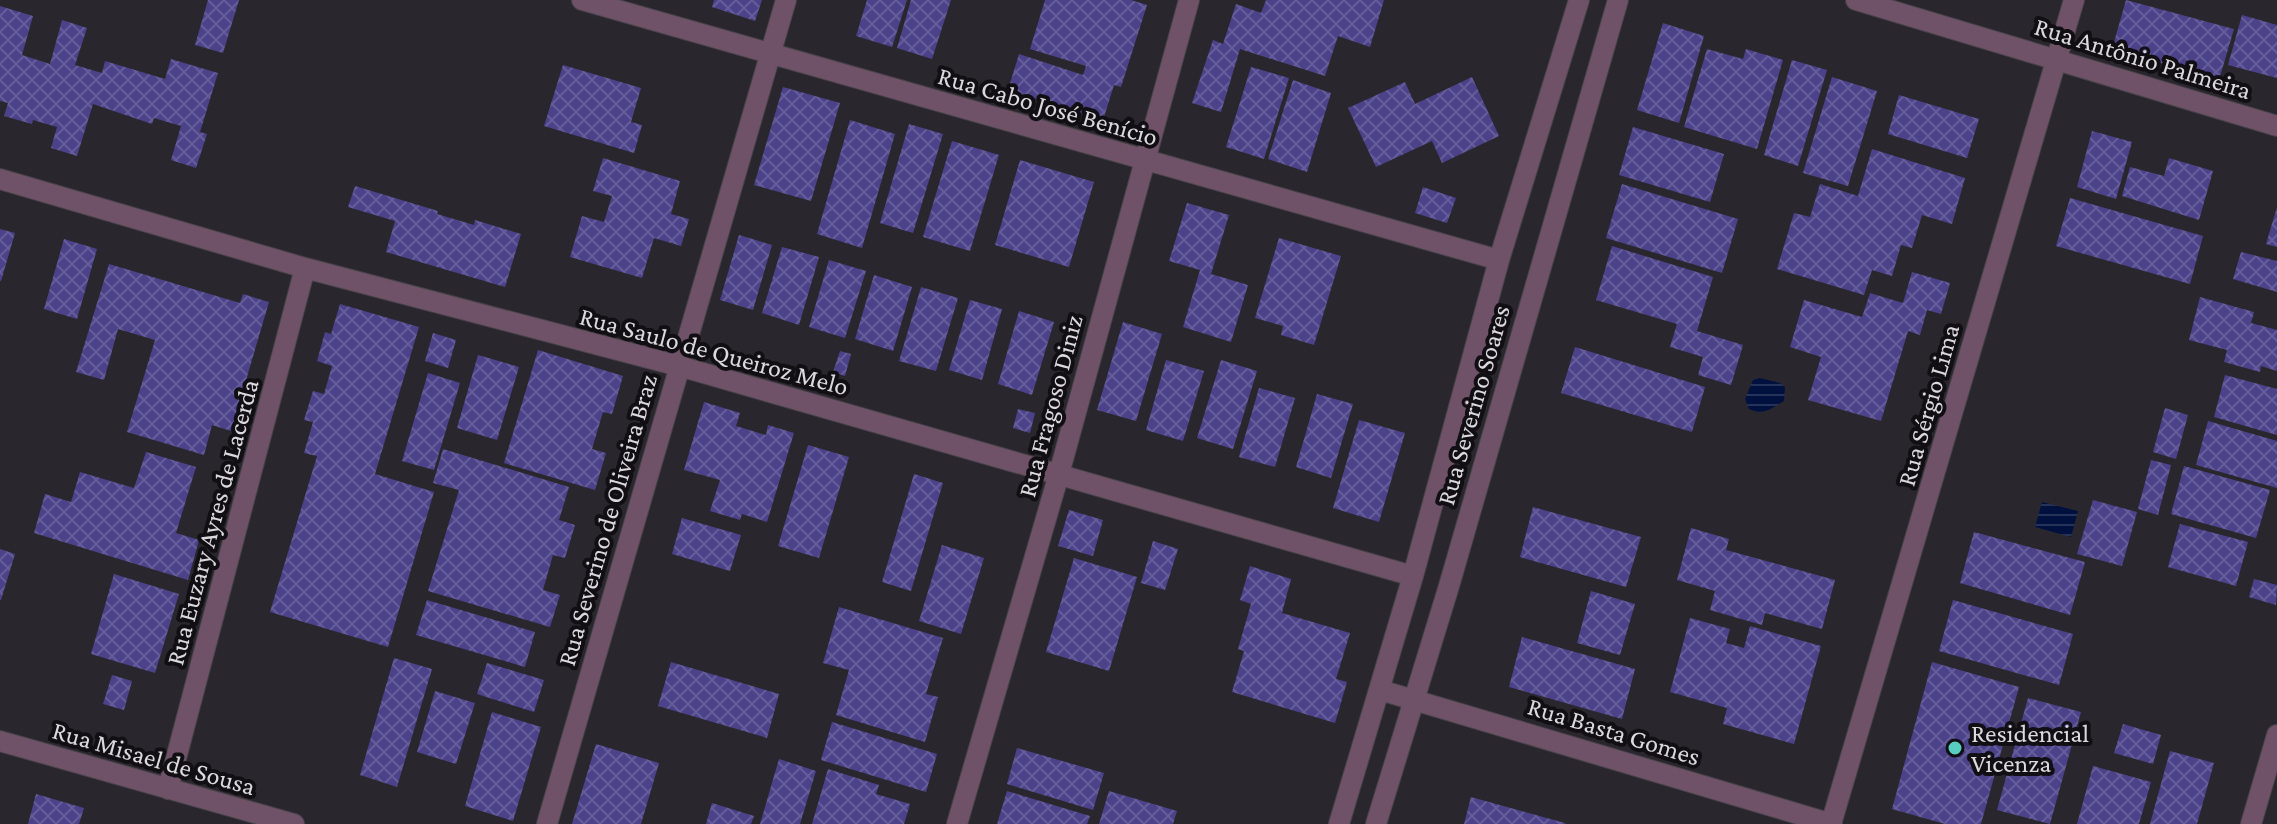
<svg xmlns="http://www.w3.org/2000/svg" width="2277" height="824" viewBox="0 0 2277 824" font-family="'Crimson Pro',serif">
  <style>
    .water { fill: url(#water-rules) }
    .building { fill: url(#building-cross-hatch) }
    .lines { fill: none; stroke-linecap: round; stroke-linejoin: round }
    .minor-casing { stroke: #464349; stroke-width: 22 }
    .minor { stroke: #705268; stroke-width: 20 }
    .poi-dot { fill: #58cec0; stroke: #110f13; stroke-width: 3 }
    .labels { text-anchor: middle; stroke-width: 8; stroke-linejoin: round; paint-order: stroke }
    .street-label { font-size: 26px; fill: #dcd9de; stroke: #110f13 }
    .poi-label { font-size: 26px; fill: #dcd9de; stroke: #110f13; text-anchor: start }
  </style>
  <defs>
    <pattern id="water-rules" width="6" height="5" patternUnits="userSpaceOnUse" patternTransform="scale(2)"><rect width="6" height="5" fill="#001140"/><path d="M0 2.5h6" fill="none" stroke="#25335b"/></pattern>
    <pattern id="building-cross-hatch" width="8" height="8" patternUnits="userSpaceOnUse" patternTransform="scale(2)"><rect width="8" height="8" fill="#4b428a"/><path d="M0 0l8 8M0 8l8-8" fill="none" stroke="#645d9a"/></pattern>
  </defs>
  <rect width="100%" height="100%" fill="#2a262d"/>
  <path class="water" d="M1760,378l20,5 5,4 -1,14c-12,7 -20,15 -35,8l-4,-10 8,-19z
    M2042,502l36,9 -7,26 -36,-10z"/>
  <path class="building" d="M208,0h31l-16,53 -28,-8z
    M714,0h48l-7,21 -43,-14z
    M867,0h40l-15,47 -36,-11z
    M911,0h40l-19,59 -35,-11z
    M1045,0h86l16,5 -26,82 -7,-2 -11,35 -95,-30 11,-36 64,21 3,-9 -56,-17z
    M1266,0h118l-14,47 -32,-11 -13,40 -85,-27 -19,63 -29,-9 21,-63 10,4 13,-40 25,9z
    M2126,0l108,29 -15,51 -107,-31z
    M0,6l33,10 -11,39 28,9 12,-44 25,8 -12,37 27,8 3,-12 60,18 6,-20 47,14 -18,59 7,2 -11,34 -25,-8 10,-34 -27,-8 -2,6 -59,-20 -16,52 -26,-8 6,-21 -24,-7 -1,4 -28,-8 4,-13 -8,-2z
    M2242,15l35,10v53l-49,-13z
    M1663,23l41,13 -25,87 -42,-13z
    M1707,49l36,10 3,-10 37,11 -26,89 -73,-22z
    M1792,60l35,10 -29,96 -34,-11z
    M563,65l78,23 -10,34 11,3 -8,28 -90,-27z
    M1251,67l38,11 -25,81 -38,-12z
    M1472,77l27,59 -57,27 -10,-22 -56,26 -28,-59 57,-26 10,22z
    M1832,77l45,14 -29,95 -45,-13z
    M1293,80l38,13 -24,79 -39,-13z
    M783,87l57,16 -29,98 -57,-16z
    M1899,95l80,24 -12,39 -79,-24z
    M850,120l45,14 -33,114 -45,-14z
    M909,124l34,10 -30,99 -33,-10z
    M1633,127l91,27 -14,48 -91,-27z
    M2092,131l40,11 -16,57 -39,-12z
    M952,141l47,14 -29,96 -47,-14z
    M1872,149l93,29 -13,46 -30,-9 -10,33 -11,-3 -9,31 -20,-6 -8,25 -87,-26 17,-56 16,4 10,-33 38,12z
    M603,158l77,23 -9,33 18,5 -8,27 -27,-8 -12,40 -72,-21 12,-41 22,6 8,-26 -19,-5z
    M2169,158l44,13 -14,49 -77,-24 8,-29 34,9z
    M1020,160l74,22 -25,85 -74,-22z
    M1622,184l116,35 -16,54 -116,-35z
    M355,186l83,25 -1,3 37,11 1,-5 46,14 -16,53 -119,-35 9,-31 -47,-14z
    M1423,187l33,11 -9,25 -32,-10z
    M2070,198l133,38 -13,48 -134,-38z
    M1187,203l42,12 -18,59 37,11 -17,57 -48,-15 17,-57 -31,-9z
    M2277,207v40l-11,-3z
    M0,229l15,4 -14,48h-1z
    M739,235l33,10 -19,65 -33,-10z
    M1279,238l62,18 -27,89 -33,-10 2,-9 -28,-8z
    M64,239l33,10 -20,70 -33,-10z
    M1612,246l101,31 -16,54 46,14 -12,40 -33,-10 5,-18 -33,-10 7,-23 -81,-24z
    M782,247l37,10 -20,68 -37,-12z
    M2241,252l36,9v31l-44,-13z
    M829,260l37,11 -21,67 -36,-11z
    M109,264l131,39 3,-9 26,8 -38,129 -19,-6 -8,30 -77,-23 28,-92 -37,-11 -14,51 -28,-8z
    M1912,272l38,11 -9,31 -14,-4 -7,25 -12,-4 -27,90 -73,-21 13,-43 -31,-10 14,-47 58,17 8,-24 33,10z
    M874,275l38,12 -19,64 -38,-12z
    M921,287l37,11 -22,73 -37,-10z
    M2200,297l54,15 -3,11 26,7v41l-16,-5 -1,6 -36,-10 3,-12 -38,-10z
    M970,300l32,9 -20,71 -33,-10z
    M340,304l79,23 -44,147 59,18 -46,155 -118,-35 47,-156 -13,-3 9,-31 -9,-2 9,-29 11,3 8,-28 -15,-5 8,-29 6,2z
    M1019,311l35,11 -22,73 -34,-11z
    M1123,322l39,12 -26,87 -39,-11z
    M433,333l23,7 -8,28 -23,-7z
    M1575,347l130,40 -13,45 -131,-39z
    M538,350l85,26 -11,38 -9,-2 -11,37 14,4 -11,37 -91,-27z
    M840,351l11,3 -6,22 -12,-4z
    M478,355l41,12 -22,73 -40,-12z
    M1166,360l38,11 -21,70 -37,-11z
    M1221,360l36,11 -24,78 -36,-11z
    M428,373l32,10 -26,87 -32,-9z
    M2225,375l52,14v46l-63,-18z
    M1259,388l36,10 -20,69 -36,-10z
    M1317,394l36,10 -22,74 -35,-11z
    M704,402l36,11 -4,13 30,9 2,-10 26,8 -27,89 -25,-8 -2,6 -30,-9 10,-31 -36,-10z
    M2165,408l23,7 -12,44 -23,-7z
    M1018,409l17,4 -5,20 -17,-5z
    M1359,420l46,13 -26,89 -46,-14z
    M2208,421l69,20v47l-81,-23z
    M808,445l41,12 -30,101 -41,-12z
    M443,449l126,38 -10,33 16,5 -10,33 -12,-3 -10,35 17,5 -10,32 -122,-36 31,-101 -26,-7z
    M146,452l50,15 -20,66 23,7 -11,40 -154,-47 11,-39 26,8 9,-30 54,16z
    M2151,460l20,5 -13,50 -20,-6z
    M2184,466l86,24 -14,48 -85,-24z
    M914,474l29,9 -32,108 -29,-9z
    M2093,500l44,12 -15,54 -45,-12z
    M1533,507l108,30 -15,50 -106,-30z
    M1069,510l34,10 -10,36 -35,-10z
    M682,518l59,17 -11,36 -58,-17z
    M2180,524l68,18 -12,44 -68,-19z
    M1691,528l38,11 -3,11 109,30 -13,49 -57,-16 -3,12 -52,-15 5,-19 -38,-11z
    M1974,532l111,30 -15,53 -110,-32z
    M1153,541l25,8 -13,41 -24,-7z
    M942,545l42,13 -23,76 -42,-13z
    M0,549l15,5 -14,46h-1z
    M1074,558l63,19 -28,94 -63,-19z
    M1250,566l41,13 -9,34 68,20 -14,46 11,3 -12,41 -103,-31 12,-41 -6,-2 13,-45 -11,-4z
    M114,574l65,20 -24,79 -64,-19z
    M2254,579l23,6 -1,20 -27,-8z
    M1591,591l44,13 -15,51 -43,-12z
    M427,600l108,32 -10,35 -109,-32z
    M1953,600l120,34 -14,51 -120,-34z
    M839,607l104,31 -17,56 12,3 -13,45 -89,-27 13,-45 -26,-7z
    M1690,618l40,11 -4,14 18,5 6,-22 71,20 -27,98 -71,-20 4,-16 -57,-16z
    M1522,637l113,32 -13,50 -113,-32z
    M394,658l38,11 -35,118 -37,-12z
    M671,662l108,32 -12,44 -109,-32z
    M1932,662l87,25 -38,137h-36l-53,-15z
    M487,663l57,17 -10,32 -57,-18z
    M112,675l20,6 -8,29 -21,-6z
    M435,691l40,12 -19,61 -39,-12z
    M2028,698l53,14 -31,112 -53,-14z
    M492,712l49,15 -28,94 -48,-15z
    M832,722l105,32 -11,38 -105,-32z
    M2123,724l38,11 -8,29 -39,-11z
    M596,744l63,19 -18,61h-69z
    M1017,748l87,25 -11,37 -86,-26z
    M2170,751l44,12 -17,61h-47z
    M779,759l37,12 -16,53h-40z
    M2093,766l58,16 -12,42h-62z
    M828,769l51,16 -3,9 34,10 -6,20h-92z
    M1007,791l83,25 -3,8h-90z
    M1109,791l68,20 -4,13h-74z
    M36,794l48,14 -5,16h-51z
    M1471,797l94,26v1h-101z
    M712,803l42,13 -3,8h-45z"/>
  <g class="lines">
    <g class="minor-casing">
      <path id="minor" d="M582,0l917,260
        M1856,0l421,126
        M0,179l305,89 374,98 734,210
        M1380,690l452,134
        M0,741l294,83
        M168,789l137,-521
        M547,824l239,-824
        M957,824l102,-350 130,-474
        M1339,824l74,-248 86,-316 80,-260
        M1376,824l73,-238 169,-586
        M1831,824l243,-824
        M2251,824l26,-89"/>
    </g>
    <use href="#minor" class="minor"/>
  </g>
  <circle class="poi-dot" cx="1955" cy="748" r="8"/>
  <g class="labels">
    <g class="street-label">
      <text transform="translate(2143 58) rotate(17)" y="9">Rua Antônio Palmeira</text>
      <text transform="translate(1048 106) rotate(16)" y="9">Rua Cabo José Benício</text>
      <text transform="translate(714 351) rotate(15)" y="9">Rua Saulo de Queiroz Melo</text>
      <text transform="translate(1473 405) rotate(-74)" y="9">Rua Severino Soares</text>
      <text transform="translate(1928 405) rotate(-74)" y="9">Rua Sérgio Lima</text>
      <text transform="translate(1050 406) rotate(-75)" y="9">Rua Fragoso Diniz</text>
      <text transform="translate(607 520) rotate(-74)" y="9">Rua Severino de Oliveira Braz</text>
      <text transform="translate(212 522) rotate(-75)" y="9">Rua Euzary Ayres de Lacerda</text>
      <text transform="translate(1614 731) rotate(17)" y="9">Rua Basta Gomes</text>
      <text transform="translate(154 758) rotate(16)" y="9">Rua Misael de Sousa</text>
    </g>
    <g class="poi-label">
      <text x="1971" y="742">Residencial<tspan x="1971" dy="30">Vicenza</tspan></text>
    </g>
  </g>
</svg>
